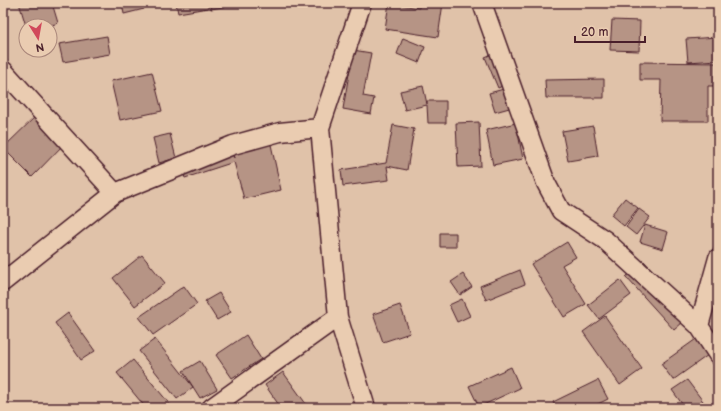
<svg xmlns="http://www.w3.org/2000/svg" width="721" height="411" viewBox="0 0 721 411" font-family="'Balsamiq Sans',sans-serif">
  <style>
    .building { fill: #b69485; stroke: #4a1f2b }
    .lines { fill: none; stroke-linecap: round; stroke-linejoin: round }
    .minor-casing { stroke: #4a1f2b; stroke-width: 21 }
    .minor { stroke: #eaccb1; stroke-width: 18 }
  </style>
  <rect width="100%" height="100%" fill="#e0c2a9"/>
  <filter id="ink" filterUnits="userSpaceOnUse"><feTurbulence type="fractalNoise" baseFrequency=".025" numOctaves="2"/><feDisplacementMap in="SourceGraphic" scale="8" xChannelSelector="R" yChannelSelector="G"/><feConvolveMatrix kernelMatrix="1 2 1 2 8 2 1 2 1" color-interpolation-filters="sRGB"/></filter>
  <g filter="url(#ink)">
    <path class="building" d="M19,3h33l6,20 -9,3h-23z
      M122,3h21l1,6 -20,5z
      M176,3h32v5l-30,5z
      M210,3h36l-35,6z
      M389,3l30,5 1,-5h23l-5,34 -53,-8z
      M612,20l28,1 -1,30 -29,-1z
      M107,36l3,18 -47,8 -4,-18z
      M718,37v23l-30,2 -2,-23z
      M403,38l22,9 -6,16 -22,-9z
      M353,50l18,3 -8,43 11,2 -3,16 -28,-5z
      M502,50l14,30 -18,8 -13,-31z
      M640,62l78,1v23h-10v35h-48l1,-41h-21z
      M152,72l10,39 -42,9 -9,-39z
      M604,79v19h-58l-1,-18z
      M423,86l4,18v-3h19v22h-18l-1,-18 -22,5 -5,-19z
      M515,86l5,19 -25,7 -6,-19z
      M39,113l28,28 -35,36 -29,-29z
      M479,122l2,44 -23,1 -2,-44z
      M516,123l7,36 -30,6 -7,-35z
      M393,125l21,4 -7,41 -20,-4 2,14 -46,6 -2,-16 45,-7z
      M593,126l5,30 -30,5 -6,-30z
      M170,134l6,24 -17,5 -6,-25z
      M270,140l11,50 -37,9 -10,-37 -49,16 -5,-15 50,-17 4,12 -2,-9z
      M625,198l13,10 -14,18 -13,-11z
      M639,209l11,8 -14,18 -10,-8z
      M645,225l23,7 -5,17 -23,-7z
      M440,233h16v14h-16z
      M567,242l9,15 -14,8 24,39 -22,13 -33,-53z
      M142,255l23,28 -30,23 -22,-28z
      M644,261l48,53 -18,16 -48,-53z
      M520,270l5,14 -39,16 -6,-14z
      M463,274l9,13 -12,8 -9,-13z
      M620,280l11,15 -32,24 -11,-14z
      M184,286l13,18 -44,31 -14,-18z
      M219,293l12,19 -14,8 -12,-19z
      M462,299l8,17 -13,6 -8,-17z
      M400,305l10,28 -27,9 -10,-28z
      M68,313l27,38 -14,9 -26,-37z
      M605,316l37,53 -22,16 -37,-53z
      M706,332l12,16 -45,32 -12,-16z
      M246,335l15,24 -29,19 -16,-23z
      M155,339l38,48 -16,12 -38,-48z
      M133,360l40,48h-27l-29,-35z
      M200,361l17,28 -17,9 -17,-27z
      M511,367l9,21 -41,19 -10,-21z
      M283,372l26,36h-28l-16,-23z
      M598,380l10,19 -18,9h-34l-3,-6z
      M687,380l21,28h-23l-13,-18z"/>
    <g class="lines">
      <g class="minor-casing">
        <path id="minor" d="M362,3l-42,125 18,189 28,91
          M482,3l64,180 15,28 44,29 94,86 19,29
          M3,70l112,123
          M3,282l112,-89 118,-48 47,-13 40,-4
          M699,326l19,-68
          M211,408l127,-91"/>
      </g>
      <use href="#minor" class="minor"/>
    </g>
  </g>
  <rect width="721" height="411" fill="none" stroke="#eaccb1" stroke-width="16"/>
  <rect x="8" y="8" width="705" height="395" fill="none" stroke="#4a1f2b" stroke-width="1.5" filter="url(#ink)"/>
  <g transform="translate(38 38) rotate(169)"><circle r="19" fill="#eaccb1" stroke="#aa877b"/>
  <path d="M0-3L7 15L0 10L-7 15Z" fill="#d1495b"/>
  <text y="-6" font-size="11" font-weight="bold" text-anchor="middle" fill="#4a1f2b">N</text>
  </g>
  <path d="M575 36v6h70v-6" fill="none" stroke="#4a1f2b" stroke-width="2"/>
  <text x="581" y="36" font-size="12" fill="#4a1f2b" stroke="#eaccb1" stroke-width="3" paint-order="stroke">20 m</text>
</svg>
